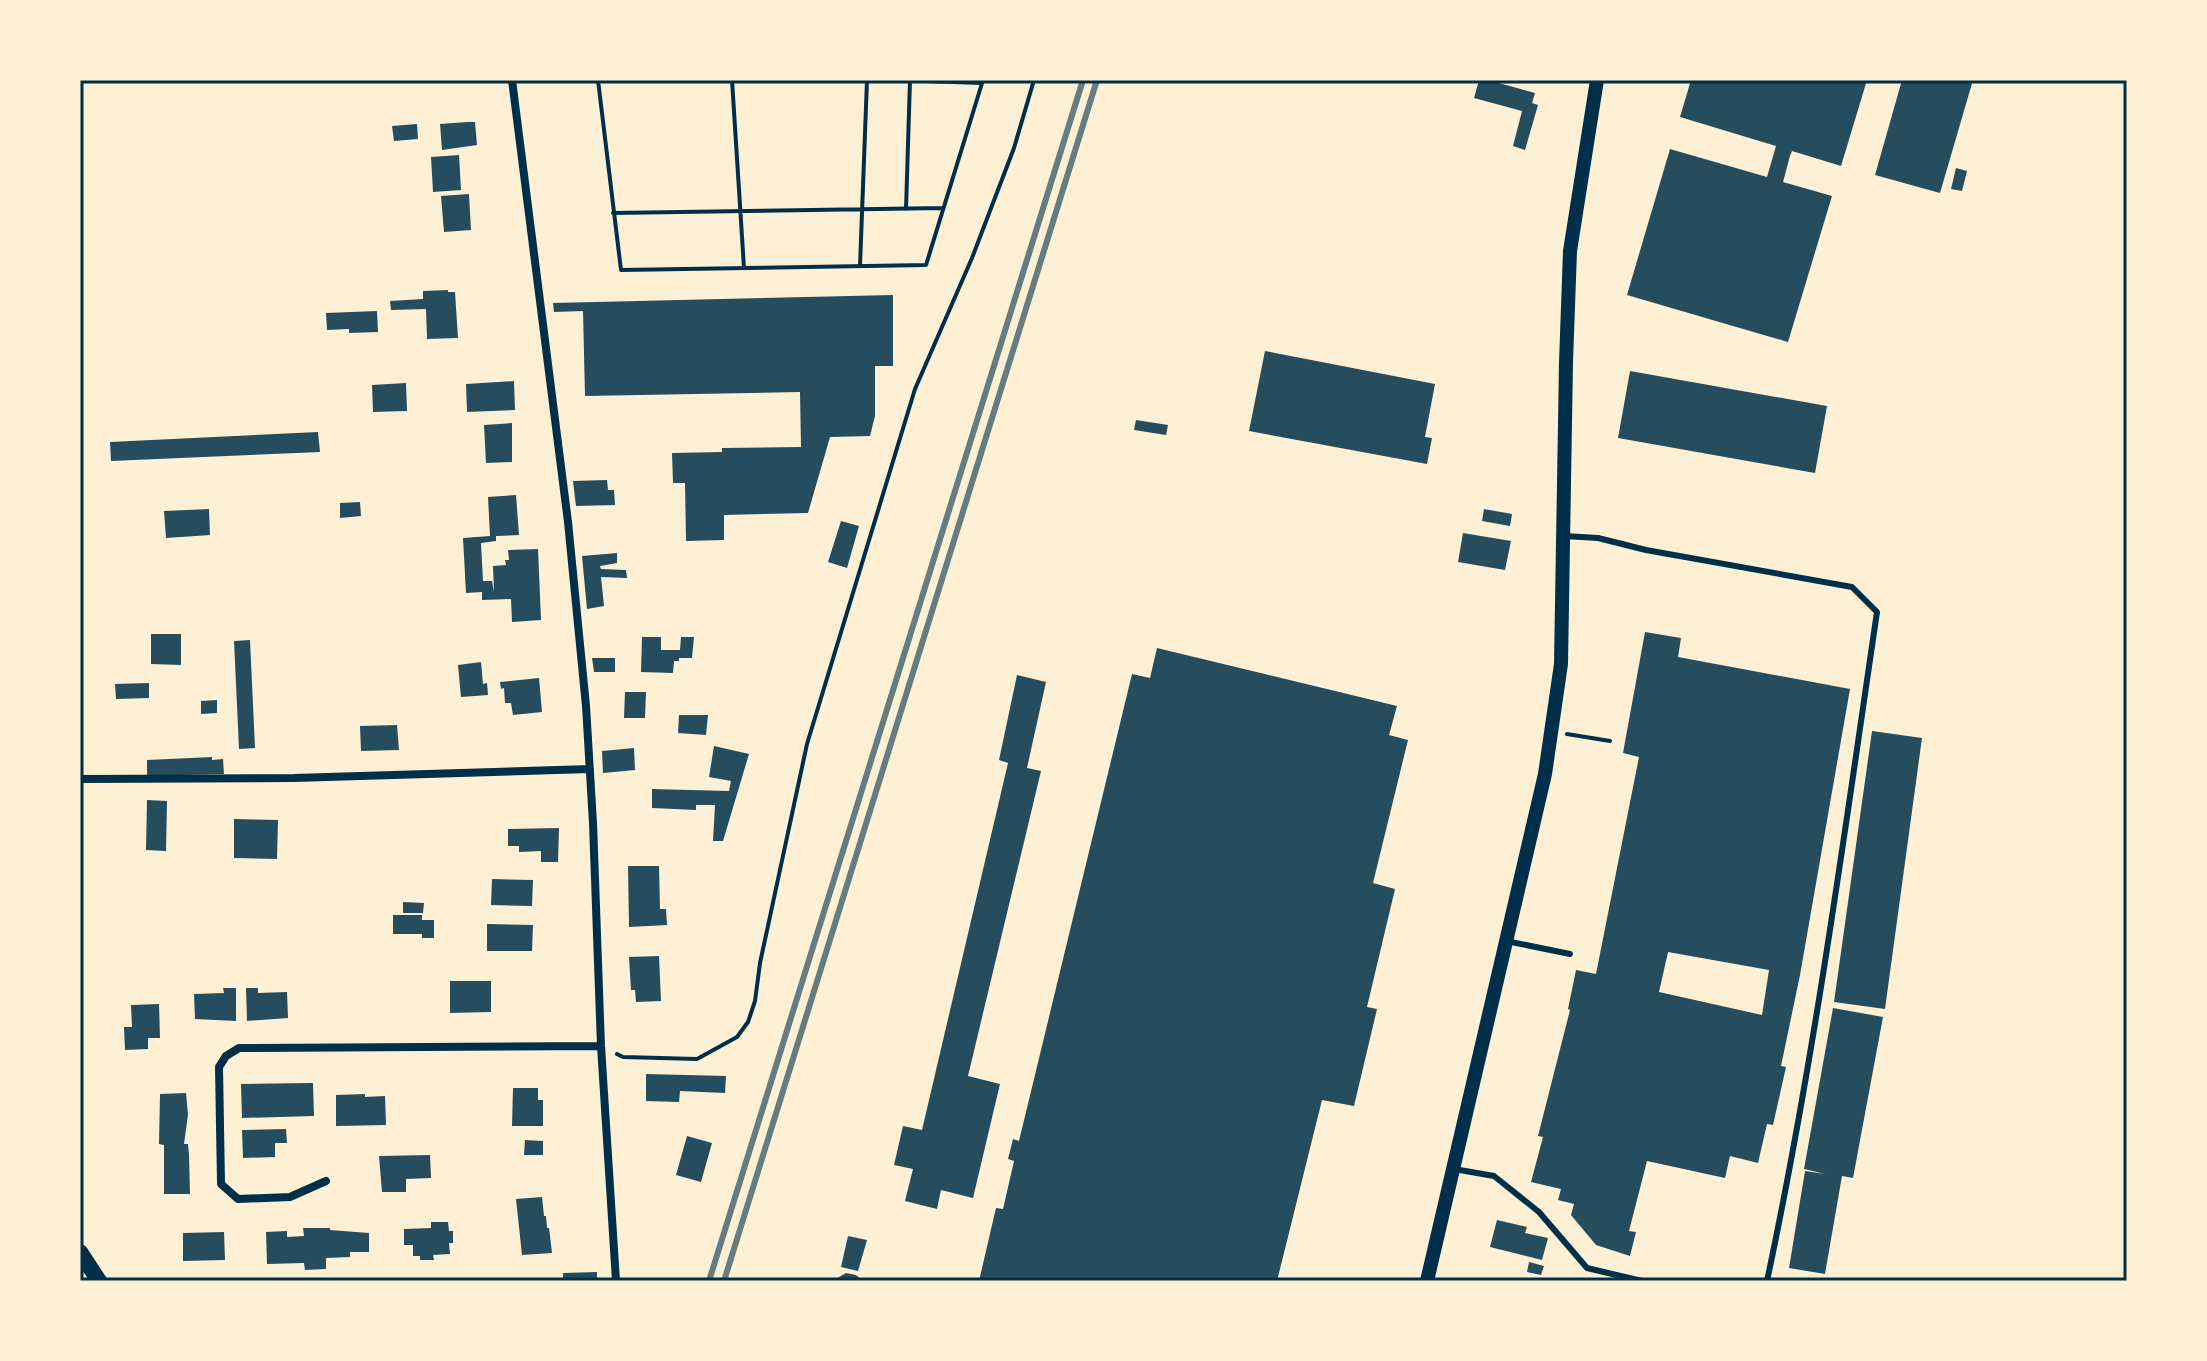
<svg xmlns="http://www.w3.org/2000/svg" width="2207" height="1361" viewBox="0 0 2207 1361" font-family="'Sofia Sans Condensed',sans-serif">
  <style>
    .building { fill: #264d5e; fill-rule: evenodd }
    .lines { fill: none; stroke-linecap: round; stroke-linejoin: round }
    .path { stroke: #003049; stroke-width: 4 }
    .service { stroke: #003049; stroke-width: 6 }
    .minor { stroke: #003049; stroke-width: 8 }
    .tertiary { stroke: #003049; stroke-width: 14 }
    .secondary { stroke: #003049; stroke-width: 16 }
    .rail { stroke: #657d81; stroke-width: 6 }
    .neatline { fill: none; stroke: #003049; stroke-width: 3 }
  </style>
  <rect width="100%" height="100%" fill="#fdf0d5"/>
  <path class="building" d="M1479,80h9l47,13 -3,10 6,2 -13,45 -12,-4 9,-35 -48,-13z
    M1691,80h176l-26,86 -49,-15 -2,5 -7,26 49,14 -44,146 -161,-47 43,-146 97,28 9,-31 -96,-29z
    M1902,80h71l-33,113 -65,-18z
    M467,122h8l2,23 -35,5 -2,-26z
    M417,124l1,15 -24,2 -2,-15z
    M459,155l2,35 -28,2 -2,-35z
    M1956,168l11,3 -5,20 -11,-2z
    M469,194l2,36 -27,2 -3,-36z
    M448,290v2h7l3,46 -31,1 -1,-30 -35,1 -1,-9 33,-2v-8z
    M893,295v71h-18v50l-5,20 -40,1 -22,76 -84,2v25l-38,1 -1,-58h-12l-1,-30 50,-1v-4l79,-1 -1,-55 -215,4 -2,-85 -29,1 -1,-9z
    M377,311l1,21 -29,1v-4l-22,1 -1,-17z
    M1265,351l170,33 -10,53 7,1 -5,26 -178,-33z
    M1630,371l197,35 -12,67 -197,-35z
    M514,381l1,29 -48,2 -1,-28z
    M406,383l1,28 -34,1 -1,-27z
    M1136,420l32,5 -2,10 -32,-5z
    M512,423v39l-26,1 -2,-38z
    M318,432l2,20 -209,9 -1,-19z
    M607,480l1,10h6l1,15 -39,1 -3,-25z
    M516,495l3,40 -23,1v5l-15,2 2,38h9l2,11 -1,-26 13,-1 -1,-5h4l-1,-10 30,-1 3,71 -29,2 -1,-23 -29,1v-8l-16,1 -3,-55 27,-2 -2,-39z
    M360,502l1,14 -21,2v-15z
    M209,509l1,26 -44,3 -2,-27z
    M1484,509l28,5 -2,12 -28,-5z
    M841,521l18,5 -12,42 -19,-6z
    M1463,533l48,8 -6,29 -47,-8z
    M617,553v10l-17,3 1,3 25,1 1,8 -26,-1 3,29 -17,3 -5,-53z
    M1645,632l36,6 -3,19 172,32 -50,286 -19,91 5,1 -13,58 -6,-1 -9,39 -28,-7 -5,22 -78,-17 -18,70 7,1 -6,24 -34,-11 -25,-30 3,-11 -16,-4 3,-11 -30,-7 12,-45 -5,-1 32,-126 -2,-1 8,-39 20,4 43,-217 -16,-4zM1668,952l101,18 -7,45 -103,-23z
    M151,634h30v31l-30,-1z
    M642,637h19v13h19l1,-13h13l-2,21h-13v3h-5l-1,12 -32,-1z
    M250,640l5,108 -16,1 -5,-108z
    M1157,648l240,58 -8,29 19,5 -35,143 22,6 -28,118 10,2 -23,97 -32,-6 -45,181h-298l17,-73 7,1 11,-48 -6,-2 5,-20 6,2 113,-467 18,4z
    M592,658h23v14h-21z
    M481,662l2,22 4,-1 1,12 -27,2 -3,-32z
    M1017,675l29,7 -19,86 14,3 -73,305 32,8 -27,114 -32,-8 -4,19 -32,-8 8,-32 -19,-4 9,-39 19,4 86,-367 -9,-3z
    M539,678l3,34 -29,3 -2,-12h-6l-1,-15 -3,1 -1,-7z
    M149,683v15l-33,1 -1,-15z
    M625,692h21l-1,26h-21z
    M217,700v13l-16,1v-13z
    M679,715h29l-2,20 -28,-2z
    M397,725l2,25 -38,1 -1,-25z
    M1872,731l50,7 -37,271 -51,-7z
    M714,746l35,8 -26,87h-10l2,-36h-19v5l-44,-2v-19l77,2 2,-10 -22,-4z
    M634,748l1,22 -32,3 -1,-22z
    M212,757v3l11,-1 1,15 -77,2v-16z
    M147,800l20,1 -1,50 -20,-1z
    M234,819l44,1 -1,39 -43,-1z
    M559,828l-1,34h-17v-11l-22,1v-6h-11v-17z
    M628,866h31l1,43h6l1,16 -38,2z
    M492,879l41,1 -1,26 -41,-1z
    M403,902l21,1 -1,10h-20z
    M393,915h29v5h12v18h-12v-4h-29z
    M487,924l46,1 -1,26h-45z
    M659,956l2,45 -25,1 -1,-12h-4l-2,-33z
    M450,981h41v31l-41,1z
    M223,988h13v33l-41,-2 -1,-25 30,-1z
    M246,988h12v5l29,-1 1,26 -41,3z
    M159,1004l1,34h-12v11l-23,1 -1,-23h8l-1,-22z
    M1833,1008l50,9 -30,161 -11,-2 -17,98 -36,-6 16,-97 20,3 -21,-5z
    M646,1074l80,2 -1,17 -45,-2 -1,11 -33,-1z
    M313,1083l1,33 -72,2 -1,-34z
    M513,1088h25v12h5v26h-31z
    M186,1093l2,22 -4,29h4l1,11 1,39h-26v-49l-5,-1 1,-50z
    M365,1094v3l20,-1 1,29 -50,1v-31z
    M286,1129l1,14h-12v14l-32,1 -1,-28z
    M687,1136l25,7 -11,39 -25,-7z
    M525,1140l18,1v14h-19z
    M430,1155l1,23 -25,1v13h-24l-3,-36z
    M542,1197l2,19h2l1,12h2l3,25 -30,2 -6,-56z
    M1497,1220l30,7 -2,6 23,5 -6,22 -52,-13z
    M431,1222h17l1,9h4v12h-4l1,11 -17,1 1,5h-14v-4h-7v-11h-9v-16l27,-1z
    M303,1228h27v2l39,3v19h-19v5l-24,1v11l-21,1 -1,-7 -37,1 -1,-32 21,-1v6l17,-1z
    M224,1232l1,28 -42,1v-28z
    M848,1236l19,4 -9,31 -17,-4z
    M1529,1262l15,4 -3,9 -14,-3z
    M597,1272v9h-34v-8z
    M846,1273l10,2 7,6h-31z"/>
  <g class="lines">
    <path class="path" d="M598,80l23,190 305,-5 57,-185
      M732,80l12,188
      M895,80l87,3
      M906,209l4,-129
      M613,213l330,-5
      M860,266l7,-186
      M1567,734l43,7
      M617,1054l6,3 74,2 40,-22 11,-15 7,-21 5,-38 47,-219 108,-355 57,-131 42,-110 20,-68"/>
    <path class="service" d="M1564,536l34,2 48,12 206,37 25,25c-33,224 -63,448 -110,669
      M1506,941l64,13
      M1454,1169l40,7 45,36 48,56 55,13"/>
    <path class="minor" d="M512,80l56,442 18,184 7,117 8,223 15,235
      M80,779l214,-1 296,-9
      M326,1181l-36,16 -52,2 -17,-15 -2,-117 7,-11 13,-8 362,-2"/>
    <path class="tertiary" d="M1427,1281l118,-507 16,-110 5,-302 4,-111 27,-171"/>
    <path class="secondary" d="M80,1252l19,29"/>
    <path class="rail" d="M709,1281l374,-1201
      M724,1281l373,-1201"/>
  </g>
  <rect width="2207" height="1361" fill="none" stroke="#fdf0d5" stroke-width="164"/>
  <rect x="82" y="82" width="2043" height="1197" class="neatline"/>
</svg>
